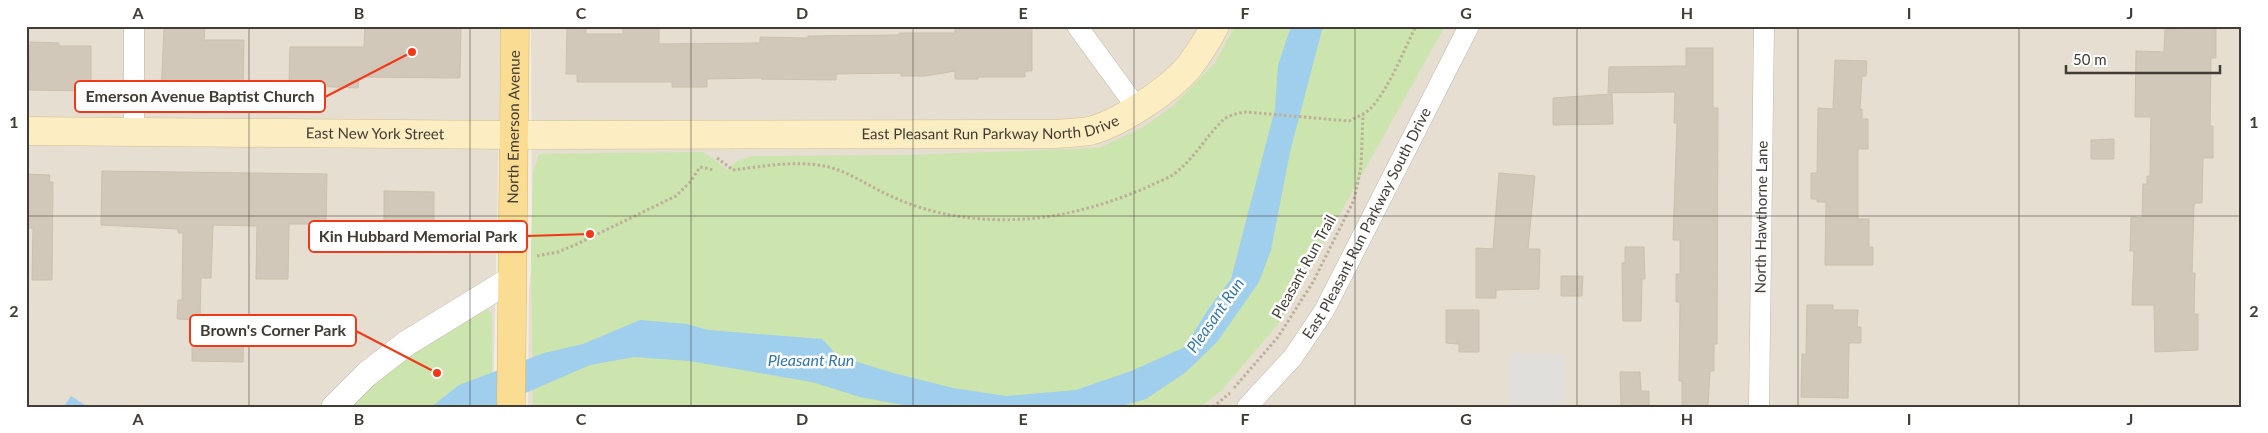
<svg xmlns="http://www.w3.org/2000/svg" width="2268" height="433" viewBox="0 0 2268 433" font-family="Lato,sans-serif">
  <style>
    .residential { fill: #e5ded1 }
    .green { fill: #cce4ad }
    .parking { fill: #e1dfdc }
    .water { fill: #a0ceed }
    .building { fill: #d2c8b9; stroke: #ccc0ad }
    .lines { fill: none; stroke-linecap: round; stroke-linejoin: round }
    .minor-casing { stroke: #bfb7a9; stroke-width: 21 }
    .tertiary-casing { stroke: #bfb7a9; stroke-width: 26 }
    .secondary-casing { stroke: #d0c094; stroke-width: 29 }
    .primary-casing { stroke: #deb864; stroke-width: 29 }
    .path { stroke: #bdb098; stroke-width: 3; stroke-dasharray: 2.5 2.5; stroke-linecap: butt }
    .minor { stroke: #fff; stroke-width: 20 }
    .tertiary { stroke: #fff; stroke-width: 25 }
    .secondary { stroke: #fceec2; stroke-width: 28 }
    .primary { stroke: #fadc93; stroke-width: 28 }
    .grid { fill: none; stroke: #423c34; stroke-width: 1; stroke-opacity: 0.55 }
    .labels { text-anchor: middle; stroke-width: 5; stroke-linejoin: round; paint-order: stroke }
    .street-label { font-size: 15px; fill: #423c34; stroke: #fff }
    .water-label { font-size: 16px; font-style: italic; fill: #3278a9; stroke: #fff }
    .leader { fill: none; stroke: #f23819; stroke-width: 2 }
    .callout-dot { fill: #f23819; stroke: #fff; stroke-width: 2 }
    .callout { fill: #fff; stroke: #f23819; stroke-width: 2 }
    .callout-label { font-size: 16px; text-anchor: middle; font-weight: bold; fill: #423c34 }
    .neatline { fill: none; stroke: #423c34; stroke-width: 2 }
    .grid-label { font-size: 16px; text-anchor: middle; font-weight: bold; fill: #423c34 }
  </style>
  <rect width="100%" height="100%" fill="#f1ede3"/>
  <path class="residential" d="M26,26h475l-8,381h-467z
    M531,26h1711v381h-1714l1,-117 3,-33z"/>
  <path class="green" d="M1235,26h210l-166,297 -57,67 -22,17h-667l-2,-158 2,-76 6,-19 164,-2 25,18 8,-9 18,-5 156,-1 189,-7 43,-20 31,-22 42,-43z
    M487,309l4,3 1,11v84h-148l70,-62z"/>
  <path class="parking" d="M1509,353l55,1 -1,53h-54z"/>
  <path class="water" d="M1291,26h32l-33,126 -19,98 -12,32 -42,60 -31,30 -40,27 -28,8h-204l-54,-10 -48,-15 -123,-21 -55,-4 -44,8 -97,42h-62l28,-22 85,-32 39,-9 57,-24 47,4 21,6 114,9 16,17 55,17 60,15 53,8 70,-6 55,-19 54,-24 24,-39 22,-29 44,-170 3,-44z
    M71,396l17,11 -24,-1z"/>
  <path class="building" d="M164,26h41l-1,14h40l-1,45 -39,-1 -1,15 -42,-1z
    M365,26h96l-1,52 -101,-1 -1,11 -69,-3 1,-38h74z
    M623,26h36v18l101,-1v-6l48,1v-2l91,-1v-2h56v-6h77v44h-7v6h-47v2h-23v-8l-30,5h-24v-3l-65,1v6l-75,-1v-1l-54,1v8h-35v-5h-95v-8h-11l1,-47h19v7h37z
    M2177,27h39v31h-5l-1,68h3v32h-10l-1,45h-7l-1,3 -2,67h3l-1,41h4v36l-43,2 -1,-47h-22l2,-54h-4l1,-34 11,1 1,-34h4v-8h3l1,-59h-16l1,-66 28,1 1,-23h12z
    M30,42l29,1v3h32v45l-62,-1z
    M1686,48h27v60h5l-1,236h-3v27h-4l-2,36h-26v-26h-3l1,-79h-4v-28h4v-34h-7l4,-117h-3l1,-31 -67,1 1,-26 77,-1z
    M1835,60l32,1 -1,15h-4l-2,33h2v10h6v30h-10v70h11v28h4v18h-48l1,-63h-9v-3h-6v-26h6l1,-65 15,1z
    M1612,94l1,30 -60,1v-27z
    M2114,139v20h-23v-19z
    M102,171l225,3 -1,50h-37l-1,55h-32l1,-53 -44,-1 -2,53h-10l-1,42 -23,-1 1,-19h4l1,-67h-5v-4l-77,-4z
    M1499,173l36,3 -7,73h12l-1,40 -43,1v8h-20v-50l17,1z
    M26,174l24,1 -1,7h4l-1,98h-20l1,-52h-7z
    M384,191l50,1v36l-50,-1z
    M1625,247h19l1,32h-3l-1,42h-18l-1,-58h3z
    M1561,276h22l-1,20h-21z
    M1807,305h26v5h25l-1,17h4v16h-12l-1,55 -47,-1 1,-43h4z
    M1446,310h33v42h-20v-8l-13,-1z
    M192,325l52,1 -1,36 -51,-1z
    M1620,372h20l1,19h8v16h-28z"/>
  <g class="lines">
    <g class="minor-casing">
      <g id="minor">
        <path d="M1077,26l60,82"/>
        <path d="M134,131v-105"/>
        <path id="s1" d="M1247,407l46,-50 31,-46 145,-285"/>
        <path id="s2" d="M1759,407l5,-381"/>
      </g>
    </g>
    <g class="tertiary-casing">
      <path id="tertiary" d="M334,407l33,-33 40,-31 106,-65"/>
    </g>
    <g class="secondary-casing">
      <g id="secondary">
        <path id="s3" d="M26,131l489,4 539,-1c12,-1 24,-1 35,-3 30,-7 79,-40 99,-63 10,-13 19,-27 27,-42"/>
      </g>
    </g>
    <g class="primary-casing">
      <g id="primary">
        <path id="s4" d="M511,407l4,-381"/>
      </g>
    </g>
    <path class="path" d="M717,158l16,12c33,-4 73,-12 105,0 19,7 36,19 55,27 41,19 88,25 133,22 42,-3 85,-16 124,-33 7,-4 17,-7 24,-12 20,-15 31,-36 48,-53 6,-6 16,-8 24,-9l103,9c7,-4 15,-6 21,-12 19,-20 33,-57 46,-83
      M537,256l21,-4 17,-7 101,-49 15,-15 9,-14 14,3
      M1234,388l44,-51 35,-55 41,-82 7,-33 2,-52
      M1213,407l17,-14"/>
    <use href="#minor" class="minor"/>
    <use href="#tertiary" class="tertiary"/>
    <use href="#secondary" class="secondary"/>
    <use href="#primary" class="primary"/>
  </g>
  <path class="grid" d="M249,26v381M470,26v381M691,26v381M913,26v381M1134,26v381M1355,26v381M1577,26v381M1798,26v381M2019,26v381M26,216h2216"/>
  <g class="labels">
    <g class="street-label">
      <text dy="5" stroke="none"><textPath href="#s3" startOffset="965">East Pleasant Run Parkway North Drive</textPath></text>
      <text dy="5" stroke="none"><textPath href="#s4" startOffset="280">North Emerson Avenue</textPath></text>
      <text dy="5" stroke="none"><textPath href="#s3" startOffset="349">East New York Street</textPath></text>
      <text dy="5" stroke="none"><textPath href="#s2" startOffset="190">North Hawthorne Lane</textPath></text>
      <text dy="5" stroke="none"><textPath href="#s1" startOffset="221">East Pleasant Run Parkway South Drive</textPath></text>
      <text transform="translate(1304 267) rotate(-61)" y="5">Pleasant Run Trail</text>
    </g>
    <g class="water-label">
      <text transform="translate(1215 315) rotate(-55)" y="6">Pleasant Run</text>
      <text x="811" y="366">Pleasant Run</text>
    </g>
  </g>
  <path class="leader" d="M412 52L325 97M590 234L527 236M437 373L356 331"/>
  <g class="callout-dot">
    <circle cx="412" cy="52" r="5"/>
    <circle cx="590" cy="234" r="5"/>
    <circle cx="437" cy="373" r="5"/>
  </g>
  <g class="callout">
    <rect x="75" y="81" width="250" height="31" rx="5"/>
    <rect x="309" y="221" width="218" height="31" rx="5"/>
    <rect x="190" y="315" width="166" height="31" rx="5"/>
  </g>
  <g class="callout-label">
    <text x="200" y="102">Emerson Avenue Baptist Church</text>
    <text x="418" y="242">Kin Hubbard Memorial Park</text>
    <text x="273" y="336">Brown's Corner Park</text>
  </g>
  <rect width="2268" height="433" fill="none" stroke="#ffffff" stroke-width="55"/>
  <path d="M2066 65v8h154v-8" fill="none" stroke="#423c34" stroke-width="2.5"/>
  <text x="2073" y="65" font-size="15" fill="#423c34" stroke="#ffffff" stroke-width="4" paint-order="stroke">50 m</text>
  <rect x="28" y="28" width="2212" height="378" class="neatline"/>
  <g class="grid-label">
    <text x="138" y="19">A</text>
    <text x="359" y="19">B</text>
    <text x="581" y="19">C</text>
    <text x="802" y="19">D</text>
    <text x="1023" y="19">E</text>
    <text x="1245" y="19">F</text>
    <text x="1466" y="19">G</text>
    <text x="1687" y="19">H</text>
    <text x="1909" y="19">I</text>
    <text x="2130" y="19">J</text>
    <text x="14" y="128">1</text>
    <text x="2254" y="128">1</text>
    <text x="14" y="317">2</text>
    <text x="2254" y="317">2</text>
    <text x="138" y="425">A</text>
    <text x="359" y="425">B</text>
    <text x="581" y="425">C</text>
    <text x="802" y="425">D</text>
    <text x="1023" y="425">E</text>
    <text x="1245" y="425">F</text>
    <text x="1466" y="425">G</text>
    <text x="1687" y="425">H</text>
    <text x="1909" y="425">I</text>
    <text x="2130" y="425">J</text>
  </g>
</svg>
